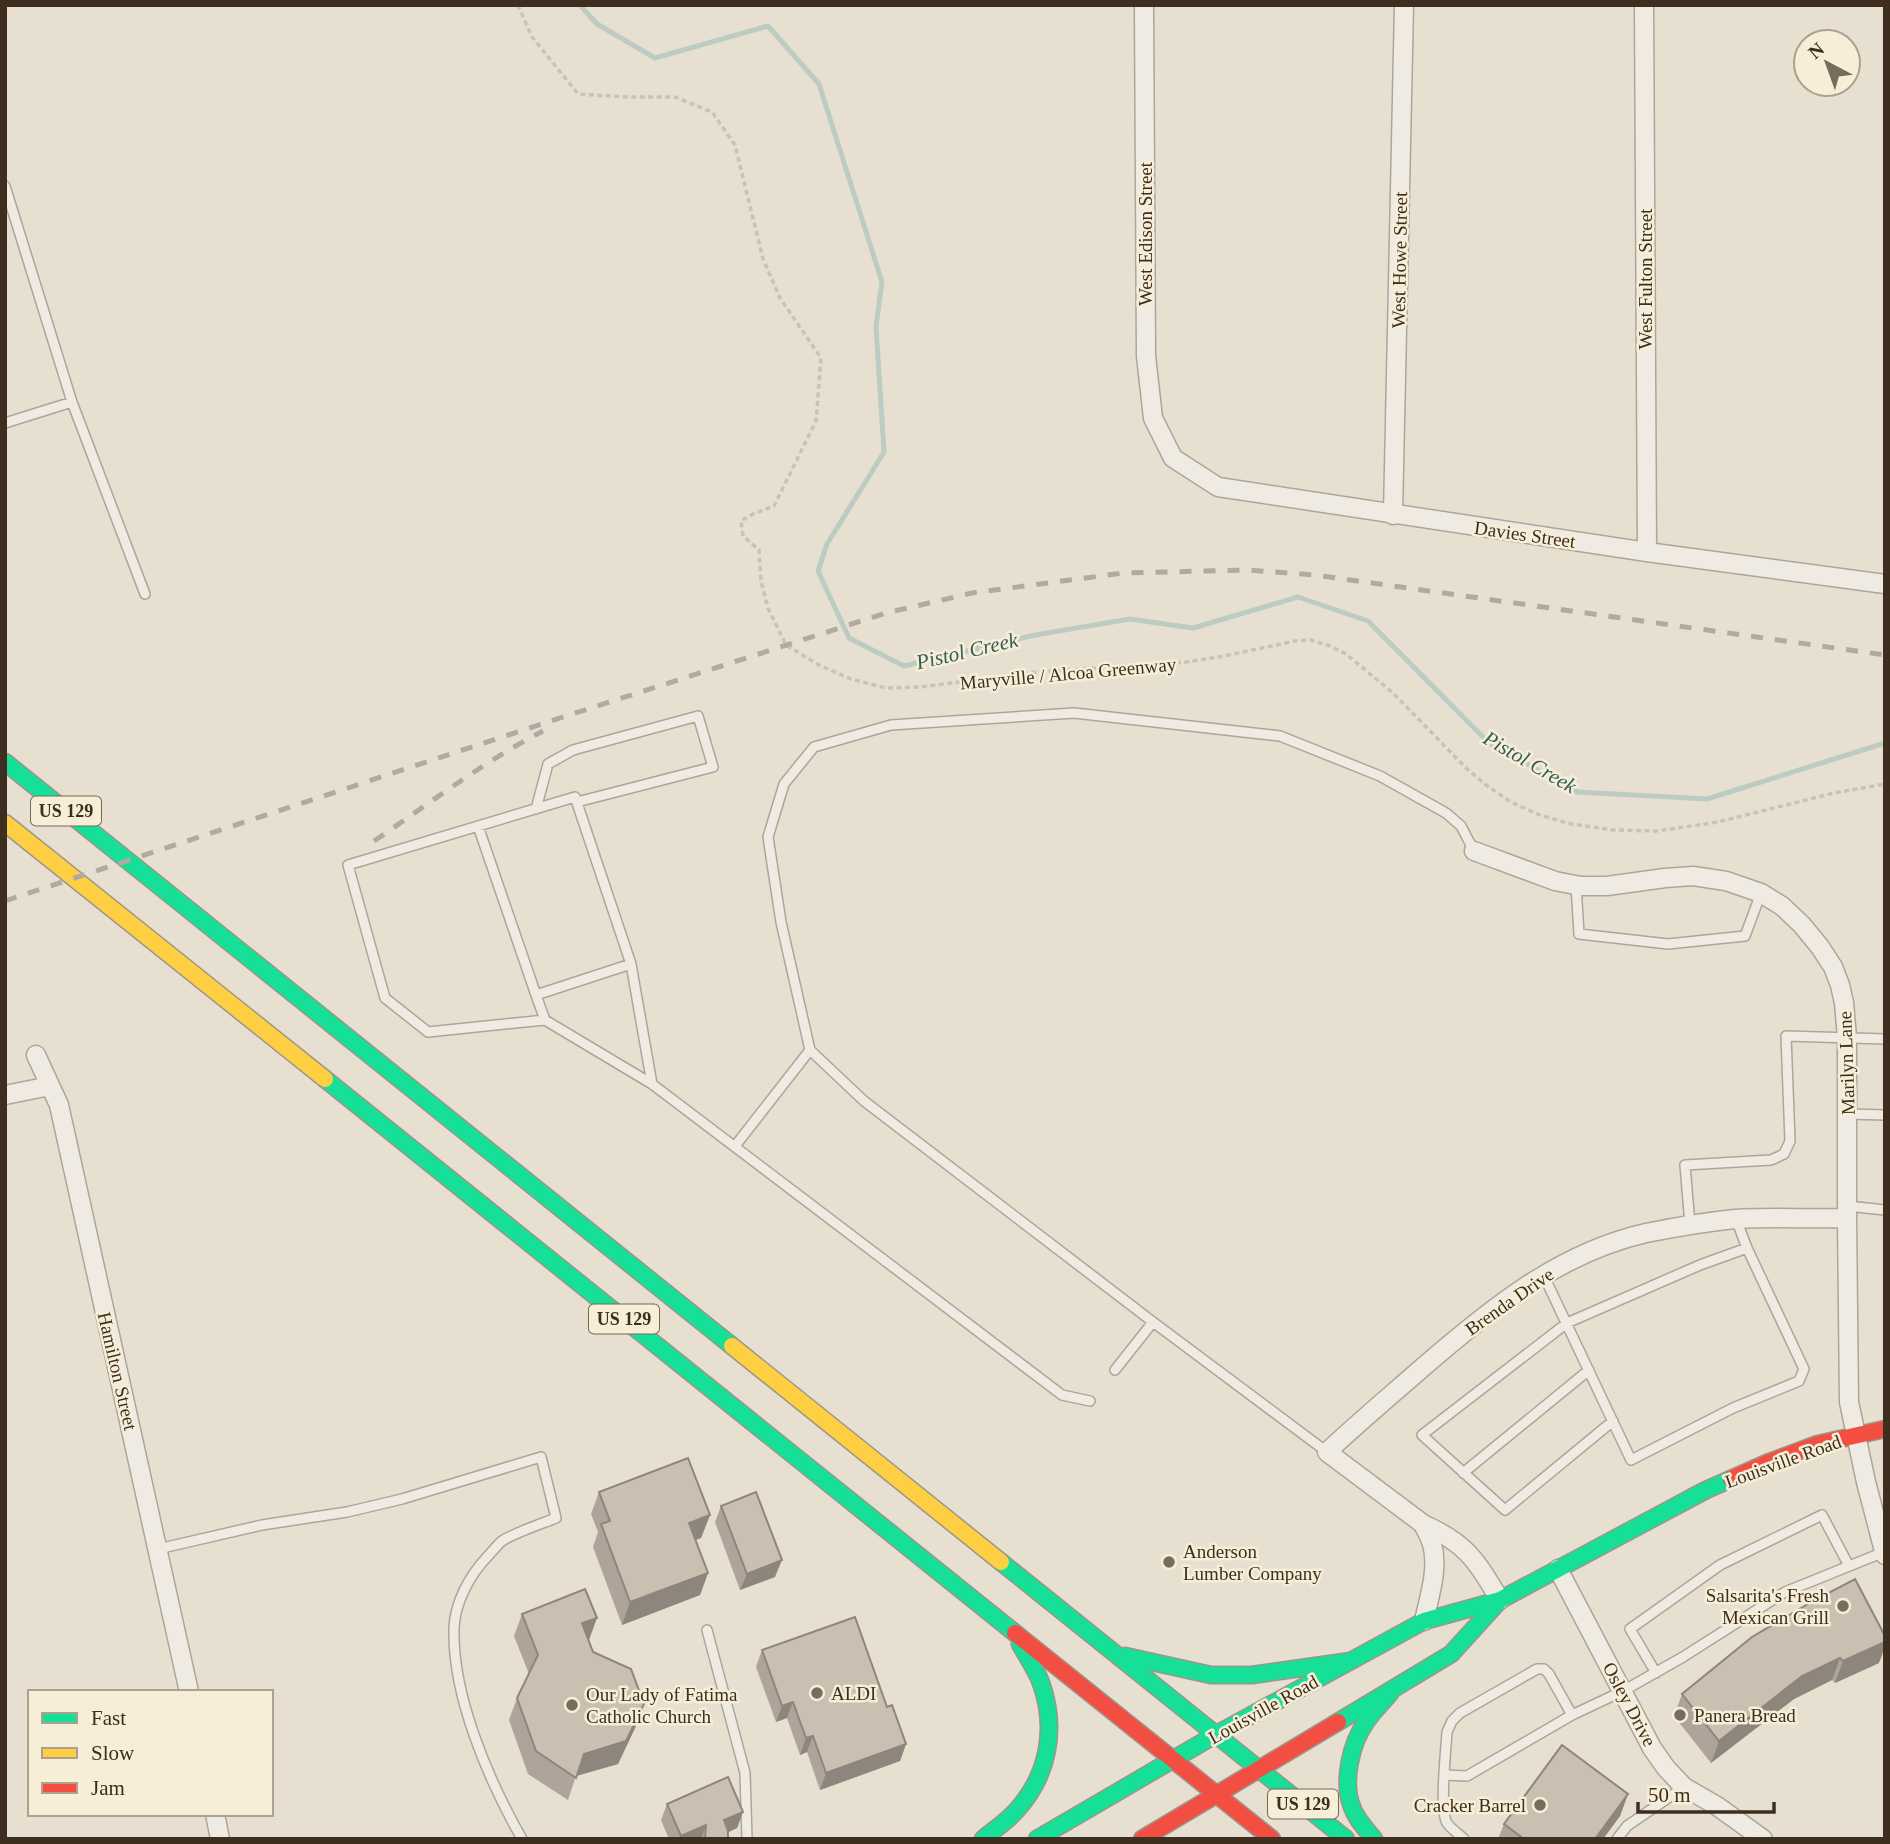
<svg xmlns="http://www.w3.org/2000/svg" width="1890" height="1844" viewBox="0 0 1890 1844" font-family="Georgia,serif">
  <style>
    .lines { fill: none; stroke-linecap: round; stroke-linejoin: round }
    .stream { stroke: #bcccc2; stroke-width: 5 }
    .lane-casing { stroke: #ada599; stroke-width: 12 }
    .street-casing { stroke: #ada599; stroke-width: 21 }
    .fast-casing { stroke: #9c958a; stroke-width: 19 }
    .slow-casing { stroke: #9c958a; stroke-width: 19 }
    .jam-casing { stroke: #9c958a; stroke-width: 19 }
    .path { stroke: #c8c2b9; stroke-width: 3.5; stroke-dasharray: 5 3.5; stroke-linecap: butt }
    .lane { stroke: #efebe3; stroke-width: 9 }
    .street { stroke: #efebe3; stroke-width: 18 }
    .fast { stroke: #16e098; stroke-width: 16 }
    .slow { stroke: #ffcf43; stroke-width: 16 }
    .jam { stroke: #f24e42; stroke-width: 16 }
    .rail { stroke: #afaaa2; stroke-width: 5; stroke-dasharray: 12 12; stroke-linecap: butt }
    .wall { fill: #afa499 }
    .shaded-wall { fill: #8e867d }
    .building { fill: #cbbfb2; stroke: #8e867d; stroke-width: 2 }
    .poi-dot { fill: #786c5e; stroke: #f7eed8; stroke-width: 2.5 }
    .labels { text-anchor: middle; stroke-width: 5; stroke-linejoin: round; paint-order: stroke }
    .shield { fill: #f7eed8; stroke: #756857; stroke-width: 2 }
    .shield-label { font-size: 18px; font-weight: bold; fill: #3d2e20 }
    .street-label { font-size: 19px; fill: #3d2e20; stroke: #f7eed8 }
    .poi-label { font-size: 19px; fill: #3d2e20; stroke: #f7eed8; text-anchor: start }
    .water-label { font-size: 21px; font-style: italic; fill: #2f5d5a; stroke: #f7eed8 }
  </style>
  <rect width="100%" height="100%" fill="#e7e0d1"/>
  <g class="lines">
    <path class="stream" d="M580,5l17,19 58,34 113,-32 51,58 63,198 -6,45 8,125 -57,92 -9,27 31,67 55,28 131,-31 95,-16 63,9 105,-31 70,24 121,122 89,49 129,7 178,-56"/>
    <g class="lane-casing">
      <path id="lane" d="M5,186l67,216 -67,21
        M72,402l73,192
        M536,809l12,-45 25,-14 125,-34 15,51 -136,35
        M478,826l58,169
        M1576,885l3,49 89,10 77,-8 16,-43
        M631,964l-56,-167 -227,68 37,133 43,34 117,-12 107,64 410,311 28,6
        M545,1020l-9,-25 95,-31 21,120
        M1848,1114l37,1
        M735,1146l75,-96
        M1847,1206l38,4
        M1690,1225l-5,-60 86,-5 13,-6 6,-13 -4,-105 99,3
        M1543,1274l88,186 102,-52 66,-27 5,-12 -57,-121 -11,-29
        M1115,1370l38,-48
        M1613,1421l-108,89 -83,-75 145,-112 133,-58 47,-17
        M1327,1452l-174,-130 -289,-221 -54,-51 -29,-128 -13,-85 16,-53 30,-37 77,-22 183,-12 206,23 100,40 66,37 15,13 13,25
        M1463,1473l126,-103
        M158,1549l104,-24 85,-13 55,-13 139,-42 15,61c-15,6 -42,15 -54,23 -5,4 -10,11 -15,16 -17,18 -32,45 -33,71 -2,68 35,153 68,211
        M707,1630l38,143 2,66
        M1656,1673l-26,-44 90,-64 102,-50 27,51
        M1572,1715l51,-24 60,-34 102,-65 99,-40
        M1445,1775l22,1 105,-61 -23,-41 -5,-5h-7l-77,44 -8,8 -5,11c-1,19 -8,77 0,91 4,6 12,11 17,16
        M1617,1839l10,-13 57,-39"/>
    </g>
    <g class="street-casing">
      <path id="street" d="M1144,5l2,351 7,62 20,40 45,29 429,65 238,32
        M1644,5l3,547
        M1393,515l11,-510
        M1474,851l81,30 26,5h26l58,-8 28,-2 33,5 35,12 21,13 20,19 18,22 13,20 7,18 4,18 3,34v181l2,184 17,80 19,73
        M36,1055l23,50 130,587
        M5,1095l45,-9
        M1423,1524c3,7 7,13 9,20 7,25 -3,53 -8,77
        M1558,1569l94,179 14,20 18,19 33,19 46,33
        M1500,1600c-24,-40 -34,-57 -77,-76l-96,-72c31,-29 63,-56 95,-84 67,-58 136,-115 224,-135 30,-6 60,-11 89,-14 37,-2 75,0 112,-1
        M215,1814l5,25"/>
    </g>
    <g class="fast-casing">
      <path id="fast" d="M5,762l727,584
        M325,1079l690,554
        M1001,1562l345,277
        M1125,1656l86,19h41l99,-14
        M1338,1722l113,-68 49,-54
        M983,1839c11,-9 24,-18 33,-28 33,-36 41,-83 25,-128 -5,-14 -14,-26 -21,-39
        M1037,1839l178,-104 209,-114 76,-21 206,-110 25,-11
        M1374,1839c-8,-10 -18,-20 -22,-32 -10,-25 -1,-64 14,-85 7,-11 17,-20 25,-30"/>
    </g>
    <g class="slow-casing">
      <path id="slow" d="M5,823l320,256
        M732,1346l269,216"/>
    </g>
    <g class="jam-casing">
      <path id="jam" d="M1731,1479l36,-16 51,-19 67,-15
        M1015,1633l257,206
        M1142,1839l196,-117"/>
    </g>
    <path class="path" d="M518,5l14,32 46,57 48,3h49l37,15 23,33 28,114 17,39 41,60 -5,63 -42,85 -21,8 -12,7 2,15 16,14 2,31 7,27 18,37 33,20 32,14 35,9 35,-1 116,-15 149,-10 38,-6 71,-15 16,-1 19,6 16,8 47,39 73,75 20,17 25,17 29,13 31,9 43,6 43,1 61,-9 116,-29 51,-9"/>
    <use href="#lane" class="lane"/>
    <use href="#street" class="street"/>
    <use href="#fast" class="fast"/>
    <use href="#slow" class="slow"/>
    <use href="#jam" class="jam"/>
    <path class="rail" d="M374,841c56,-38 109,-79 169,-110
      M5,901l558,-184 323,-104 86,-20 151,-20 125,-3 67,5 570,80"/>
  </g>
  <path class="wall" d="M599,1492l111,23 -9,23 -5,2 12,33 -8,22 -78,30 -29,-78 5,-15 -7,-18z
    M721,1506l54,71 -35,13 -25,-68z
    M522,1614l66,26 5,12 43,74 -18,38 -42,12 -8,24 -40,-26 -19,-54 8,-22 12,-24 -15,-38z
    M1752,1637l127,26 -44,20 -3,-3 -38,19 -83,64 -37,-47 8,-22z
    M762,1650l125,57 19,37 -6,17 -80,29 -13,-38 -7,3 -13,-37 -11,4 -20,-55z
    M1628,1794l-8,22 -17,23h-105l6,-15z
    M667,1804l76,8 -6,16 -9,4v7h-59l-8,-19z"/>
  <path class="shaded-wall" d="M710,1515l-9,23 -20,7 8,-22z
    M782,1560l-7,17 -35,13 7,-16z
    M708,1573l-8,22 -78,30 8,-23z
    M597,1618l-8,22 -7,-17z
    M1885,1642v5l-6,16 -44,20 8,-22z
    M1840,1658l-8,22 -38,19 -83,64 8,-22 83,-65z
    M793,1702l-6,16 -11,4 6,-16z
    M644,1704l-8,22 -18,38 -42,12 8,-22z
    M813,1736l-6,16 -7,3 6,-17z
    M906,1744l-6,17 -80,29 6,-17z
    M1628,1794l-8,22 -17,23h-8z
    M743,1812l-6,16 -19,9 6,-17z
    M706,1825l-5,14h-21l1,-3z"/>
  <path class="building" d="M688,1458l22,57 -21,8 19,50 -78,29 -29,-78 9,-3 -11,-29z
    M756,1492l26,68 -35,14 -26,-68z
    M1855,1579l30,57v6l-42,19 -3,-3 -38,18 -83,65 -37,-47 70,-57 61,-36z
    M585,1589l12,29 -15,5 11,29 38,17 13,35 -18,37 -42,13 -8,24 -40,-27 -19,-53 21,-43 -16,-41z
    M855,1617l32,90 5,-2 14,39 -80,29 -13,-37 -7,2 -13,-36 -11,4 -20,-56z
    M1562,1745l66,49 -33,45h-71l-20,-15z
    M728,1777l15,35 -19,8 4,11v8h-23l1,-14 -25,11 -14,-32z"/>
  <g class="poi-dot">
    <circle cx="1169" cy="1562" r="7"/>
    <circle cx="1843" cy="1606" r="7"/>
    <circle cx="817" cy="1693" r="7"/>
    <circle cx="572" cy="1705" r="7"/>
    <circle cx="1680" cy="1715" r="7"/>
    <circle cx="1540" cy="1805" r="7"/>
  </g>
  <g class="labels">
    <g class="shield">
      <rect x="31" y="796.5" width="70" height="29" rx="5"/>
      <rect x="589" y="1304.5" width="70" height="29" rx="5"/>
      <rect x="1268" y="1789.5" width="70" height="29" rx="5"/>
    </g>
    <g class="shield-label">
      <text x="66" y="817">US 129</text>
      <text x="624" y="1325">US 129</text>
      <text x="1303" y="1810">US 129</text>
    </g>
    <g class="street-label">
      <text transform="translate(1145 234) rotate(-90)" y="7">West Edison Street</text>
      <text transform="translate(1399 260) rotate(-89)" y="7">West Howe Street</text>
      <text transform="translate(1645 279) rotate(-90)" y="7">West Fulton Street</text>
      <text transform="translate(1525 534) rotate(8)" y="7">Davies Street</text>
      <text transform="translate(1068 673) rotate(-5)" y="7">Maryville / Alcoa Greenway</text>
      <text transform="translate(1846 1063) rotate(-92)" y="7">Marilyn Lane</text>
      <text transform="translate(1509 1301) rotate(-35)" y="7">Brenda Drive</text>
      <text transform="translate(118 1371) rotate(77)" y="7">Hamilton Street</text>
      <text transform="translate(1783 1461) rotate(-20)" y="7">Louisville Road</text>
      <text transform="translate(1630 1704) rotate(62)" y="7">Osley Drive</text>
      <text transform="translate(1263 1709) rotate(-29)" y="7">Louisville Road</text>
    </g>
    <g class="poi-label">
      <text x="1183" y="1558">Anderson<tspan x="1183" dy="22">Lumber Company</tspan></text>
      <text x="1829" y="1602" text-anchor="end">Salsarita's Fresh<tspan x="1829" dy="22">Mexican Grill</tspan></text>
      <text x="831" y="1700">ALDI</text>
      <text x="586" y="1701">Our Lady of Fatima<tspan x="586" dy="22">Catholic Church</tspan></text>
      <text x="1694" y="1722">Panera Bread</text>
      <text x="1526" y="1812" text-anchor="end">Cracker Barrel</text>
    </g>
    <g class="water-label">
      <text transform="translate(967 651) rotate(-13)" y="7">Pistol Creek</text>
      <text transform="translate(1530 762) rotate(30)" y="7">Pistol Creek</text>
    </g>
  </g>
  <rect width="1890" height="1844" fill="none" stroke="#3d2e20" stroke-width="14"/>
  <rect x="28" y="1690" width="245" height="126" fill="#f7eed8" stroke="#ada18e" stroke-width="2"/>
  <rect x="42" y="1713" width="35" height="10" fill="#16e098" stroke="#ada18e" stroke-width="2"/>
  <text x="91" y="1725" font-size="21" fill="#3d2e20">Fast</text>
  <rect x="42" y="1748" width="35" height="10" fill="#ffcf43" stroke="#ada18e" stroke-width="2"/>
  <text x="91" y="1760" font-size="21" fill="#3d2e20">Slow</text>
  <rect x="42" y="1783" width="35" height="10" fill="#f24e42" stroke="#ada18e" stroke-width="2"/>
  <text x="91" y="1795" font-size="21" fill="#3d2e20">Jam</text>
  <g transform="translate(1827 63) rotate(319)"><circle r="33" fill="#f7eed8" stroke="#ada18e" stroke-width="2"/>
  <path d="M0-5L12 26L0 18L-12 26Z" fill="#786c5e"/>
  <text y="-10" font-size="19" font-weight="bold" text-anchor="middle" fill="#3d2e20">N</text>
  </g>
  <path d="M1638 1802v10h136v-10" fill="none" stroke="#3d2e20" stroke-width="3.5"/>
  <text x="1648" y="1802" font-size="21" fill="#3d2e20" stroke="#f7eed8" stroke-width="5" paint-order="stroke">50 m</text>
</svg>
